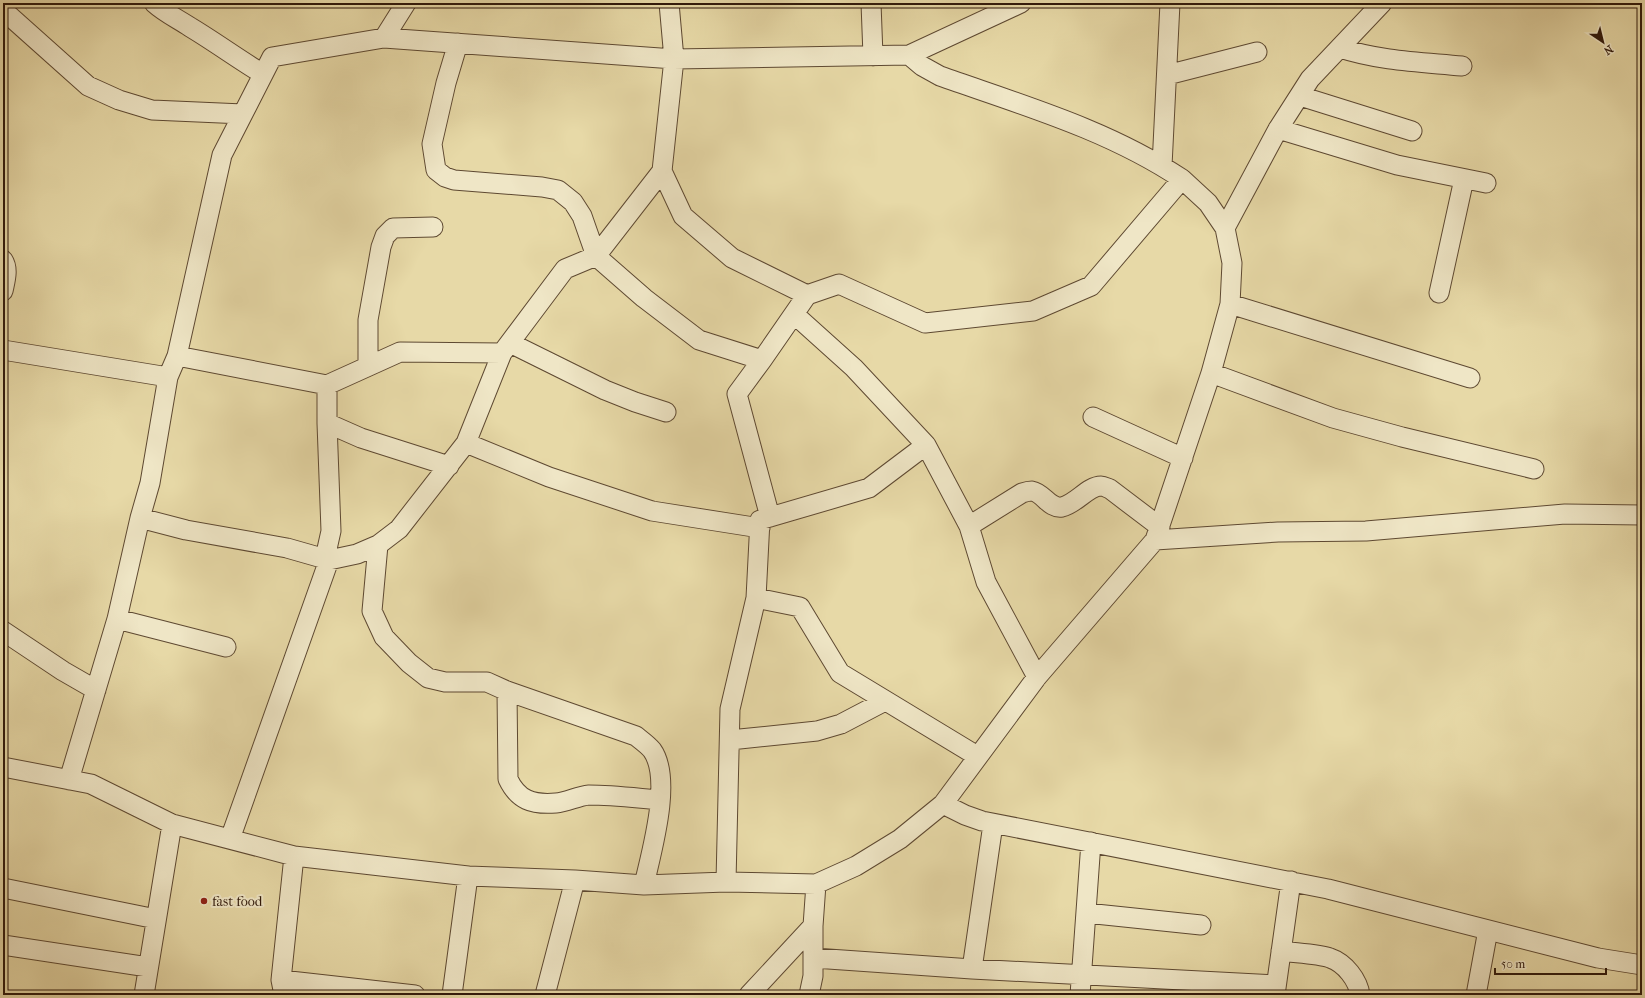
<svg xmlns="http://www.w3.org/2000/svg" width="1645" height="998" viewBox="0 0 1645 998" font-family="'IM FELL French Canon',serif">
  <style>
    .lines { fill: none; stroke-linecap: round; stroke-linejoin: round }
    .minor-casing { stroke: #5e4932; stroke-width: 21 }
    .minor { stroke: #efe6c6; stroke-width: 19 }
    .poi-dot { fill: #8f2418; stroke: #efe6c6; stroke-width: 1.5 }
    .labels { text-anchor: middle; stroke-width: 4; stroke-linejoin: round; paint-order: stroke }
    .poi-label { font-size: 14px; fill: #30190b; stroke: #efe6c6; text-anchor: start }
  </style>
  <rect width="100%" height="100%" fill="#e7d9a7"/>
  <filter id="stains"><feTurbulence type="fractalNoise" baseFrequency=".005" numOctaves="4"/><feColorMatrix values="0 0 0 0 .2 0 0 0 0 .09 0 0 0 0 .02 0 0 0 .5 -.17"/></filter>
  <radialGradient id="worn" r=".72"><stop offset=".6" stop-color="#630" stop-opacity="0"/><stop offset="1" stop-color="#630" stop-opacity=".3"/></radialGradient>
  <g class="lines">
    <g class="minor-casing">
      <path id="minor" d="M154,3c11,10 24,16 36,24 25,15 48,32 73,47
        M871,3l2,53
        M1021,3l-112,52 13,11 18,10c82,29 169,54 242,103
        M3,10l85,76 31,14 33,10 91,4
        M384,38l22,-35
        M458,43l-12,40 -14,61 4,26 9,7 9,3 88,7 16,3 15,12 9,14 14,40 48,42 55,42 63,20 45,-65 -75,-37 -49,-42 -21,-45
        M1340,48c40,13 80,14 122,18
        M1167,75l90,-23
        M1300,96l112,35
        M1278,129l119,36 89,18
        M1162,166l8,-163
        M1225,228l53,-99 32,-50 72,-76
        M3,260c6,9 2,21 0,31
        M1439,293l25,-114
        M1230,304l240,74
        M794,314l60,54 72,77
        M510,343l95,47 30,12 31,10
        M3,350l165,27
        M177,356l45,-201 50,-98 112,-19 290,21 235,-4
        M762,360l-25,34 33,123
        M368,366v-46l13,-73 4,-11 8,-8 40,-1
        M1211,373l122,45 69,19 132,32
        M327,385v38l34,15 88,28
        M1093,417l90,41
        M466,443l83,34 103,34 108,17
        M140,518l10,-35 18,-106 9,-21 150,29 73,-33 102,1
        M969,526l53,-33c3,-1 7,-2 10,-2 12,2 17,18 30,16 14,-3 26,-21 39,-21 3,0 6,2 9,3l50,38
        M1155,540l123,-8 88,-1 199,-17 77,1
        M378,545l-6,66 12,26 25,26 19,15 17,4h42l20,9 129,45c5,4 12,9 16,14 21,29 -1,103 -8,135
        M325,558l6,-27 -4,-108
        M756,598l4,-78 109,-32 57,-43 43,81 17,56 51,95
        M117,619l109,28
        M3,631l60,40 33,19
        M507,691l1,88c10,21 24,26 48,24 11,-1 22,-7 33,-8 23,0 47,3 71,5
        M730,740l87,-9 24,-7 44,-23
        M3,767l88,17 81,40 -28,171
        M69,780l48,-161 23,-101 46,12 101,18 42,12 28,-6 21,-9 21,-16 67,-86 36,-90 63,-84 31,-13 66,-85 12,-112 -5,-56
        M943,804l22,11 17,6 346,68 270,69 44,7
        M172,824l122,32 174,20 107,4 69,5 82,-3 90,2 40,-18 44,-27 43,-35 94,-127 118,-137 56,-167 19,-69 2,-41 -7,-35 -17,-25 -26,-24 -91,107 -58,25 -108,12 -86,-39 -32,11
        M230,839l99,-279
        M726,882l4,-173 26,-111 44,9 40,66 137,83
        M3,888l153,31
        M1086,913l115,12
        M3,945l145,22
        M1281,951c13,2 38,3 49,7 15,5 28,22 30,37
        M814,958l158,11 304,16
        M972,969l21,-145
        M281,980l134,15
        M284,995l-3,-15 13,-124
        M452,995l16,-119
        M545,995l30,-115
        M749,995l64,-69
        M809,995l4,-19v-50l3,-42
        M1080,995l11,-153
        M1275,995l16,-114
        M1476,995l12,-65"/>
    </g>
    <use href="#minor" class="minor"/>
  </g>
  <circle class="poi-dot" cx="204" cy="901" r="4"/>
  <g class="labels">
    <g class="poi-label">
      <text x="212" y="906">fast food</text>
    </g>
  </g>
  <rect width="1645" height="998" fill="none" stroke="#e7d9a7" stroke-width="16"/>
  <rect x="4" y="4" width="1637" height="990" fill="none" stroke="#30190b" stroke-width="2"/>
  <rect x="8" y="8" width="1629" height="982" fill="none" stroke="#30190b"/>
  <g transform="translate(1603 42) rotate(145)" stroke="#efe6c6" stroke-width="3" paint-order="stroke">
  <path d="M0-3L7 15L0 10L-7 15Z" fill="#30190b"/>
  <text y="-6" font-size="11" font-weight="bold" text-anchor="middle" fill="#30190b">N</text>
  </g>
  <path d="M1495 968v6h111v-6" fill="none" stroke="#30190b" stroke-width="2"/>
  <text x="1501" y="968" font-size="12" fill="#30190b" stroke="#efe6c6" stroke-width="3" paint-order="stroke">50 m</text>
  <rect width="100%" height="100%" filter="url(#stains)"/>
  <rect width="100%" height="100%" fill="url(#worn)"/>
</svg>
